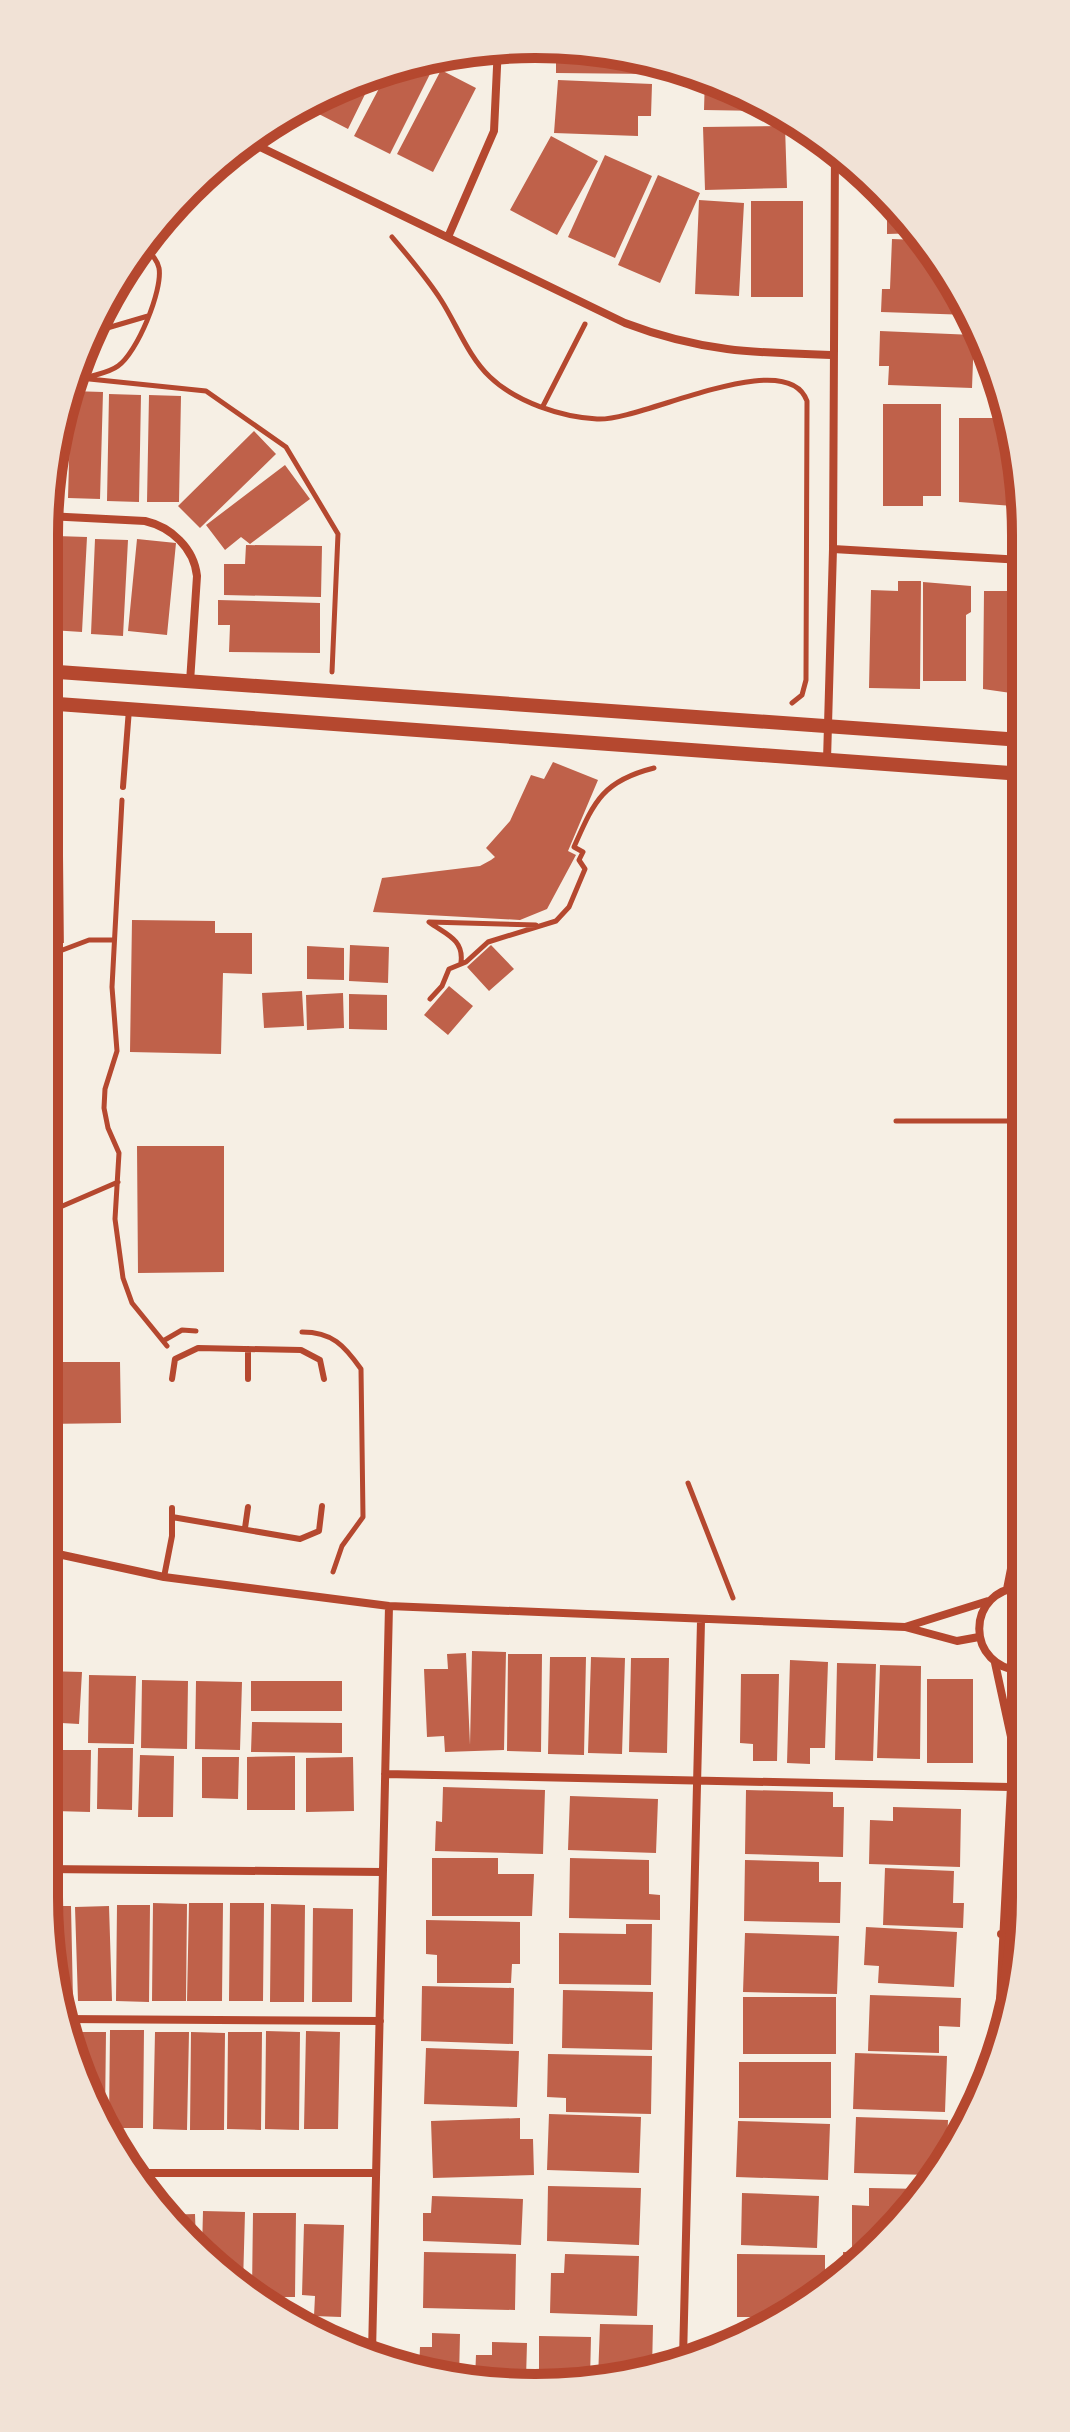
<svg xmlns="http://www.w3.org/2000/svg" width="1070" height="2432" viewBox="0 0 1070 2432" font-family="Poppins,sans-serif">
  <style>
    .building { fill: #bf614a }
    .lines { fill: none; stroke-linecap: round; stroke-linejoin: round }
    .path { stroke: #b5482f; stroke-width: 5 }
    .service { stroke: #b5482f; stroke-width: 6 }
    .minor { stroke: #b5482f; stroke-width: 8 }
    .tertiary { stroke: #b5482f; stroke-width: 14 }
    .rim { fill: none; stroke: #b5482f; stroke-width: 10 }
  </style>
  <rect width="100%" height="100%" fill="#f6efe4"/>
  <path class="building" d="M556,52l95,13v9l-95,-1z
    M425,66l7,4 -42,84 -36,-18 31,-59z
    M441,70l35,18 -43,84 -36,-18z
    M705,76l64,35 -65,-1z
    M372,80l-24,49 -37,-19 9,-16z
    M558,80l94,4 -1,32h-13v20l-84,-3z
    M785,126l2,62 -82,2 -2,-63z
    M551,136l47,25 -41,74 -47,-25z
    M605,155l47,21 -37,82 -47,-21z
    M658,175l42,18 -40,90 -42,-18z
    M887,199l35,34 -35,1z
    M699,200l45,3 -5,93 -44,-2z
    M751,201h52v96h-52z
    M892,239l27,1v13h16l35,62 -89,-3 1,-23h8z
    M880,331l94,4 -2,53 -84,-3 1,-19h-10z
    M71,391l32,1 -3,107 -32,-1z
    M109,394l32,1 -2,107 -32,-1z
    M149,395l32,1 -2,106h-32z
    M883,404h58v92h-18v10h-40z
    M65,411l-3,83h-11z
    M959,418h49l5,22v66l-54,-4z
    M254,431l22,23 -76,74 -22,-22z
    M285,465l25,34 -60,45 -9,-7 -16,13 -19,-25z
    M56,536l31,1 -5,95 -31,-2z
    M95,539l33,1 -5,96 -32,-2z
    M137,539l39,4 -9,92 -39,-4z
    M246,545l76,1 -1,51 -97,-2v-31h21z
    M898,581h23l-1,108 -51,-1 2,-98 27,1z
    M923,582l48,4v26l-5,3v66h-43z
    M984,591h24v9l14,1v88l-11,4 -28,-4z
    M218,600l102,3v50l-91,-1 1,-27h-12z
    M553,762l45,18 -30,71 8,4 -29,54 -27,11 -147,-8 9,-34 98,-12 11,-6 4,-3 -9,-9 24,-27 21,-46 13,4z
    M44,835h5v21h14l1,87h-20z
    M132,920l83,1v12h37v41l-29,-1 -2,81 -91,-2z
    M350,945l39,2 -1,36 -39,-2z
    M491,945l23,24 -25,22 -22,-24z
    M307,946l37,2v32l-37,-1z
    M449,986l24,20 -25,29 -24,-20z
    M302,991l2,35 -40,2 -2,-35z
    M343,993l1,35 -37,2 -1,-35z
    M349,994l38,1v35l-38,-1z
    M44,1096h18v114h-18z
    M137,1146h87v126l-86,1z
    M44,1362h76l1,61 -77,1z
    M472,1651l34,1 -2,98 -59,2 -1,-16 -17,1 -3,-68h24l-1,-15 19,-1 4,92z
    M508,1654h34l-1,98 -34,-1z
    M550,1657h36l-2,98 -36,-1z
    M591,1657l34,1 -3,96 -34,-1z
    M631,1658h38l-2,95 -38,-1z
    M790,1660l38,2 -3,86h-15v16l-23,-1z
    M837,1663l39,1 -3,97 -38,-1z
    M880,1665l41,1 -1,93 -43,-1z
    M44,1671l38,1 -3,52 -35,-2z
    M741,1674h38l-2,87h-24v-17l-13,-1z
    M89,1675l47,1 -2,68 -46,-1z
    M927,1679h46v84h-46z
    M142,1680l46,1 -1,68 -46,-1z
    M196,1681l46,1 -2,68 -45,-1z
    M251,1681h91v30h-91z
    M252,1722l90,1v30l-91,-1z
    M98,1748h35l-1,62 -35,-1z
    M56,1750h35l-1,62 -35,-1z
    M140,1755l34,1 -1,61h-35z
    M295,1756v54h-48v-53z
    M202,1757h37l-1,42 -36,-1z
    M353,1757l1,54 -48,1v-54z
    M443,1787l102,3 -2,64 -108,-3 1,-30 6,1z
    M746,1790l87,2v15h11l-1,50 -98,-3z
    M570,1796l88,3 -2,54 -88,-3z
    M893,1807l68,2 -1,58 -91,-3 1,-44 23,1z
    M432,1858h66v16h36l-2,42h-100z
    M570,1858l79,2v34l11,1v25l-91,-2z
    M745,1860l74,2v20h22l-1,41 -96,-2z
    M885,1868l69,3 -1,32h11l-1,25 -80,-3z
    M153,1903l34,1 -1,97h-34z
    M189,1903h34l-1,98h-35z
    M230,1903h34l-1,98h-34z
    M271,1904l34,1 -1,97h-34z
    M117,1905h33l-1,97 -33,-1z
    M46,1906h25l2,94h-12z
    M109,1906l3,95h-34l-3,-94z
    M313,1908l40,1 -1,93h-40z
    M426,1920l94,2v42h-8l-1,19h-74v-28l-11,-1z
    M626,1924h26l-1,61 -92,-1v-51l67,1z
    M866,1927l91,5 -3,55 -76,-4 1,-17 -15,-1z
    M745,1933l94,3 -2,58 -94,-2z
    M422,1986l92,2 -1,56 -92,-3z
    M563,1990l90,2 -1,58 -90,-2z
    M870,1995l91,3 -1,29 -21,-1v27l-71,-2z
    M743,1997h93v57h-93z
    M110,2030h34l-1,98h-31l-3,-6z
    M266,2031l34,1 -1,98 -34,-1z
    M306,2031l34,1 -2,97h-34z
    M72,2032h34l-1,83 -35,-60 -3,-22z
    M155,2032h34l-2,98 -34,-1z
    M191,2032l34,1 -1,97h-34z
    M228,2032h34l-1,98 -34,-1z
    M426,2048l93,3 -2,56 -93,-3z
    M855,2053l92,3 -2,56 -92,-3z
    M548,2054l104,2 -1,58 -85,-2v-14l-19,-1z
    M739,2062h92v56h-92z
    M549,2114l92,3 -2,56 -92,-3z
    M856,2117l92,3 -1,27 -17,28 -76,-2z
    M520,2118v21h13l1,36 -101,3 -2,-57z
    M738,2121l92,3 -2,56 -92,-3z
    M548,2186l93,2 -2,57 -92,-4z
    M869,2188l54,1 -19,31 -35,29h-17v-44l17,1z
    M742,2193l77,3 -2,52 -76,-3z
    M432,2196l91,3 -2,46 -98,-4v-28h8z
    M203,2211l42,1 -2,72 -41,-34z
    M253,2213h43l-1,84h-36l-7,-6z
    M195,2214l1,31 -34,-30z
    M304,2224l40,1 -3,92 -27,-1 1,-20 -13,-1z
    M424,2252l92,2 -1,56 -92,-2z
    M843,2252h23l-23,19z
    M565,2254l74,2 -2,60 -87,-3 1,-40h13z
    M737,2254l88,1v30l-39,32h-49z
    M600,2324l53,1 -1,45 -22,9h-32z
    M305,2328l39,1v14l-1,-1z
    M432,2333l28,1 -1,45h-19l-21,-8 1,-24h12z
    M539,2336l52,1 -1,42h-51z
    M492,2342l35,1 -1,36h-51l1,-24h16z"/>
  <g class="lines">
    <path class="path" d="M392,237c17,20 35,41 49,63 16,25 27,56 49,77 26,25 71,40 107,42 44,3 190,-75 210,-18l-1,279 -4,15 -10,8
      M97,331l51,-15
      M77,366l12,11c9,-3 21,-5 29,-11 19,-13 45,-76 41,-98 -2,-9 -8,-14 -14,-20
      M70,377l136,14 80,56 52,87 -6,138
      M543,406l42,-82
      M122,800l-10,187 5,64 -12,38 -1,19 4,20 11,25 -4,66 8,59 9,25 35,43
      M44,957l45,-17h24
      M461,962c3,-23 -16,-28 -32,-40l107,3
      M430,999l12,-13 7,-17 17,-7 22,-20 68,-21 13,-14 16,-38 -6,-9 4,-8 -9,-5c20,-45 28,-66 80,-79
      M896,1121h120
      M44,1214l74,-32
      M302,1332c30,0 42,13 59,37l2,148 -21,29 -9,26
      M163,1341l19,-11 14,1
      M688,1483l45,115"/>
    <path class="service" d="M123,787l6,-78
      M172,1379l3,-20 23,-11 103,2 19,10 4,19
      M248,1379v-30
      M172,1517l128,22 19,-8 3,-25
      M245,1528l3,-21
      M164,1577l8,-41v-28"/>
    <path class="minor" d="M254,144l371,179c76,29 130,30 209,32
      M448,237l46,-106 4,-85
      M47,516l98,5c26,6 49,27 52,55l-7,106
      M833,549l189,11
      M827,760l6,-211 2,-403
      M44,1551l120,26 225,29 516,21 52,14 22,-4
      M1025,1587c-61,0 -61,83 0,84
      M1007,1589l17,-86 1,-32
      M905,1627l83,-26
      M995,1663l18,83
      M385,1774l625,13
      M44,1869l338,3
      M1001,1934h19
      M64,2019l316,2
      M997,2060l16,-313 12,-39
      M138,2173h237
      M372,2353l17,-747
      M683,2359l18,-738"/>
    <path class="tertiary" d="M44,671l979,69
      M44,703l979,71"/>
  </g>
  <path d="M0 0H1070V2432H0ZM535 58H535A477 477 0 0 1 1012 535V1897A477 477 0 0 1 535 2374H535A477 477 0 0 1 58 1897V535A477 477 0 0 1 535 58Z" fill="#f1e2d6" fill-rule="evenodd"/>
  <path class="rim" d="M535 58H535A477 477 0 0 1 1012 535V1897A477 477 0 0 1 535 2374H535A477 477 0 0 1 58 1897V535A477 477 0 0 1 535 58Z"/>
</svg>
